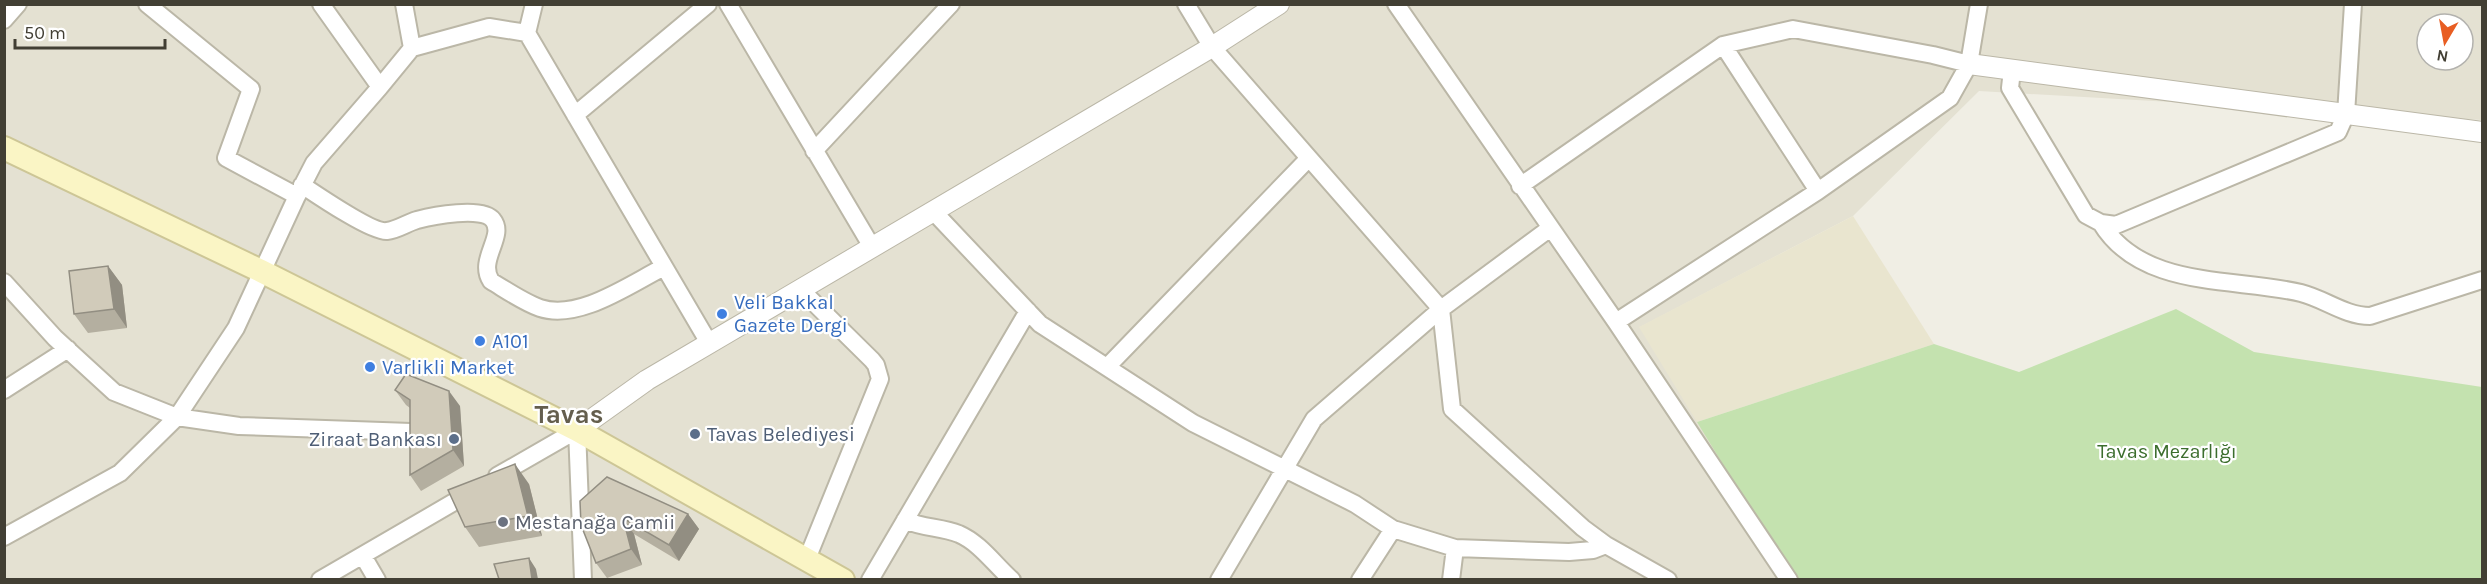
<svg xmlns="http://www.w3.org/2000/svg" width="2487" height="584" viewBox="0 0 2487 584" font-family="Karla,sans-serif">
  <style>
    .residential { fill: #e4e1d2; fill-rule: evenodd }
    .education { fill: #e9e5cf }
    .green { fill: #c4e2af }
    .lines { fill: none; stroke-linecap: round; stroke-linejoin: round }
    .minor-casing { stroke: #bbb7a7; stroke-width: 20 }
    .tertiary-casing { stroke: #bbb7a7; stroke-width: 22 }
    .secondary-casing { stroke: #cdc696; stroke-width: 26 }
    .minor { stroke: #fff; stroke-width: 16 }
    .tertiary { stroke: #fff; stroke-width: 20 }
    .secondary { stroke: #faf5c5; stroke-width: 22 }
    .wall { fill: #b4afa0 }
    .shaded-wall { fill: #928e82 }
    .building { fill: #d1cbba; stroke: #928e82; stroke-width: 1.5 }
    .shop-dot { fill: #3f7fe0; stroke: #fff; stroke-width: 2 }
    .service-dot { fill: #5c6f8a; stroke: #fff; stroke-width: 2 }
    .worship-dot { fill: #6b7280; stroke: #fff; stroke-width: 2 }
    .labels { text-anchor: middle; stroke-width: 4.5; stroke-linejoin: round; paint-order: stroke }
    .shop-label { font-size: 20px; fill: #366cbe; stroke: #fff; text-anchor: start }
    .service-label { font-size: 20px; fill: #4e5e75; stroke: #fff; text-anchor: start }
    .park-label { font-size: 20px; fill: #3c6e2d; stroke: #fff }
    .worship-label { font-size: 20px; fill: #5b616d; stroke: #fff; text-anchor: start }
    .district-label { font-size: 26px; font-weight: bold; fill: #645e4d; stroke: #fff }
  </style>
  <rect width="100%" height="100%" fill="#f0eee4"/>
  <path class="residential" d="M2482,4v116l-503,-29 -126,125 -213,111 153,252 -1788,1 -1,-575zM2427,24h36v36h-36z"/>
  <path class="education" d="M1853,216l81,128 -237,78 -58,-95z"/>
  <path class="green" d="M2176,309l78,43 228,35v192h-689l-96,-157 237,-78 85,28z"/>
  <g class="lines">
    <g class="minor-casing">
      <path id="minor" d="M147,4l104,85 -25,69 71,38
        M404,4l8,44
        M728,4l144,243
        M1186,4l26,43 229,262 11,100 131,119 23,17 62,35
        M1396,4l220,318 173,258
        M4,20l14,-16
        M527,33l182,310
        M1723,45l95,146
        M2012,70l-2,18 76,127 15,8 15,2 222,-93 8,-18 7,-110
        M380,87l32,-39 77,-21 38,6 7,-29
        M575,115l133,-111
        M814,151l137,-147
        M302,185c15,10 71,48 85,46 10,-1 20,-8 30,-11 15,-4 66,-14 76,0 13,16 -16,40 -2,61 15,9 32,21 49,27 39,13 90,-24 124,-41
        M1520,186l203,-141 70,-16 140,26 36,9
        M933,211l107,113 153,99 162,81 38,25 62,19 114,4 24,-2 13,-5
        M2101,223c41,67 134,54 200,70 24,6 44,23 69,23l112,-36
        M4,282l51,56 59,54 63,25 62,9 172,6
        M800,289l72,71 4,5 4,14 -73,180
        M1616,322l202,-131 132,-93 19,-34 10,-60
        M1107,367l202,-209
        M4,390l64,-41
        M497,476l80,-46 6,150
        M905,520c17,8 36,7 54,14 21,9 36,31 53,46
        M4,537l116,-64 57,-56 59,-89 61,-132 17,-33 66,-76 -59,-83
        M363,556l14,24
        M320,580l153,-89
        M870,580l158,-269
        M1219,580l95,-161 127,-110 108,-80
        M1360,580l33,-51
        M1451,580l4,-32"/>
    </g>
    <g class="tertiary-casing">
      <path id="tertiary" d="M1969,64l513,68
        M577,430l70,-50 565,-333 67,-43"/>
    </g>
    <g class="secondary-casing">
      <path id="secondary" d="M4,148l257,123 316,159 266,150"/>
    </g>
    <use href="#minor" class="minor"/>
    <use href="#tertiary" class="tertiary"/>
    <use href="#secondary" class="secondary"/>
  </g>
  <path class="wall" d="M108,266l14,19 5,43 -39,5 -14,-19z
    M395,390l65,16 4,60 -43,25 -11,-16v-67l-4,-3z
    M529,484l13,52 -63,11 -14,-20z
    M580,501l108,13 11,15 -20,32 -45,-27 8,31 -35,13 -11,-15z"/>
  <path class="shaded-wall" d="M108,266l14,19 5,43 -13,-19z
    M449,391l11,15 4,60 -11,-16z
    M515,464l14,20 13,52 -14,-20z
    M688,514l11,15 -20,32 -10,-16z
    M623,518l11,16 8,31 -11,-16z
    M529,558l7,11 2,10h-6z"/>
  <path class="building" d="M108,266l6,43 -40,5 -5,-43z
    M406,374l43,17 4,59 -43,25v-75l-15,-10z
    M515,464l13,52 -63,11 -17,-37z
    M607,477l81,37 -19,31 -46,-27 8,31 -35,14 -15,-38 -1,-24z
    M529,558l3,21h-33l-5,-15z"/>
  <g class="shop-dot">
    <circle cx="722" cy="314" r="6"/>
    <circle cx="480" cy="341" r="6"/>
    <circle cx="370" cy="367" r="6"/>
  </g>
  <g class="service-dot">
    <circle cx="695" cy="434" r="6"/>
    <circle cx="454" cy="439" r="6"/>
  </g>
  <circle class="worship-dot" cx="503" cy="522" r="6"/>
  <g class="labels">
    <g class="shop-label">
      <text x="734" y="309">Veli Bakkal<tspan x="734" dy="23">Gazete Dergi</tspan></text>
      <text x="492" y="348">A101</text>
      <text x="382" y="374">Varlikli Market</text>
    </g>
    <g class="service-label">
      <text x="707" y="441">Tavas Belediyesi</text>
      <text x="442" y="446" text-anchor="end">Ziraat Bankası</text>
    </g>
    <g class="park-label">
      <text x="2167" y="458">Tavas Mezarlığı</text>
    </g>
    <g class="worship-label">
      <text x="515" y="529">Mestanağa Camii</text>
    </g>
    <g class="district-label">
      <text x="569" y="423">Tavas</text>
    </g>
  </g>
  <rect width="2487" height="584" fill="none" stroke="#423f34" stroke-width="12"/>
  <g transform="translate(2445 42) rotate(190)"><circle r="28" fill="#ffffff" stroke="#b3b2ae" stroke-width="1.5"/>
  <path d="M0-4.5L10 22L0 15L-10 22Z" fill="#e85e23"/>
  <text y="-9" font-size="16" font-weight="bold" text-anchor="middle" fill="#423f34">N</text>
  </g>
  <path d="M15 39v9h150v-9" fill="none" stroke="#423f34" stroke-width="3"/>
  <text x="24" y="39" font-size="18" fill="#423f34" stroke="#ffffff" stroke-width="4.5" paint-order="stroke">50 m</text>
</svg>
